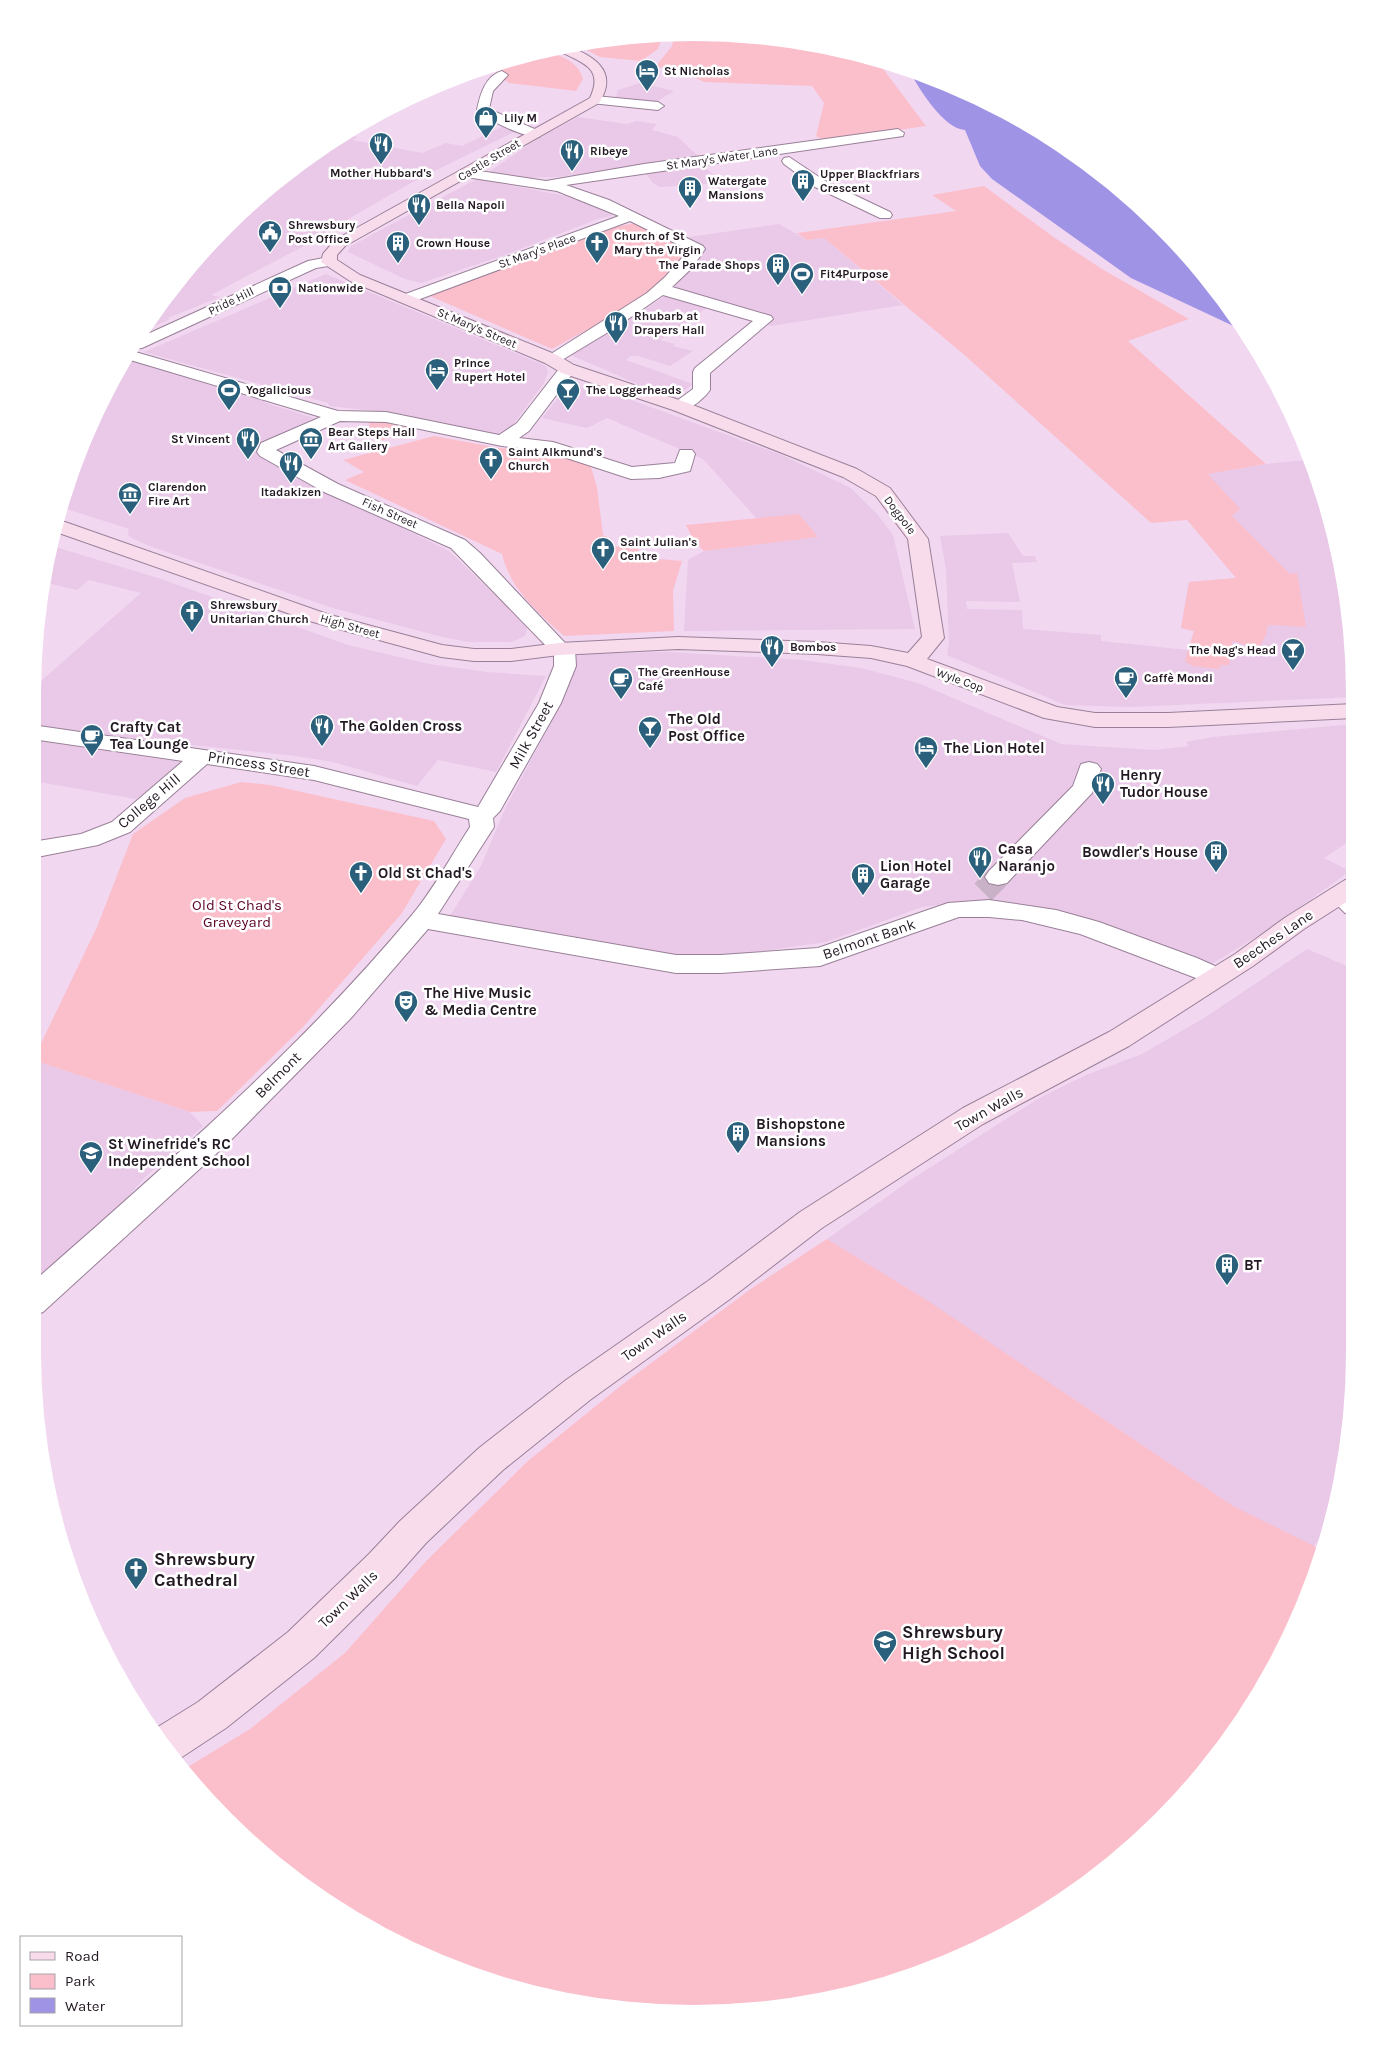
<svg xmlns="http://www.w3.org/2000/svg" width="1387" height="2046" viewBox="0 0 1387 2046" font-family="Karla,sans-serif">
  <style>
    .built { fill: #e9c8e8 }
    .green { fill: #fbbfcc }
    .water { fill: #9f93e6 }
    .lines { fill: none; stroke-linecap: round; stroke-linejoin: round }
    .street-tunnel { stroke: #c9b1c8; stroke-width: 24; stroke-dasharray: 24 12; stroke-linecap: butt }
    .street-casing { stroke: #998098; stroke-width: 2 }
    .secondary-casing { stroke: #998098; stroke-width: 2 }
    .street { fill: #fff; fill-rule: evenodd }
    .secondary { fill: #f8dcec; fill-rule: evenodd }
    .labels { text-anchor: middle; stroke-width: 5; stroke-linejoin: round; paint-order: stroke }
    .far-poi-label { font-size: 12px; font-weight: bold; fill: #231923; stroke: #fff; text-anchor: start }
    .far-street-label { font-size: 12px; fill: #231923; stroke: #fff }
    .poi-label { font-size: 15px; font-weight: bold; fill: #231923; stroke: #fff; text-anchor: start }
    .street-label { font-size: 15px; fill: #231923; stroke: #fff }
    .park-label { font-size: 15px; fill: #5e062a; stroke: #fff }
    .near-poi-label { font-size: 18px; font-weight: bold; fill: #231923; stroke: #fff; text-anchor: start }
  </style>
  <rect width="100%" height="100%" fill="#f2d7f1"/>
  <path class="built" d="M640,83l34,8 -18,11 -40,-5 2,-7z
    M578,117l49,7 9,-3 21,3 -5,6 26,7 22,21 -143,19 -35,1 -36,-4 51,-35z
    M506,125l12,5 -98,48 -100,57 3,1 -112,59 9,2 -52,21 2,1 -26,12 25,-40 57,-65 101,-82 17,-10 14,3 -6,3 70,13 24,-10 16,3z
    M702,164l19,19 -61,4 -7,-4 -10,-13z
    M477,179l89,17 34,12 12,6v2l-12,2 -98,38 -81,27 -16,-4 -57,-27 2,-5 23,-13z
    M779,224l28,16 17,-2 79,67 -132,21 -63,-19 -48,33 15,4 -2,2 20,5 -23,15 -32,-10h-7l-5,4 67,24 -21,15 -101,-44 98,-61 32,-45 -12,-12z
    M326,274l220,92 2,6 -4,11 -41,55 -128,-27 -46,-5 -1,-3 -184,-51z
    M128,359l110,35 3,-2 24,9 -2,1 51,16 -61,31 20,15 176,87 67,64 11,13 -2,8 -14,6h-42l-23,-4 -113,-30 -181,-61 -20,-9 -4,-3 1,-6 -65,-21 37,-107z
    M569,385l46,9 167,61 69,33 26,26 16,21 22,94 -231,2 4,-71 16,-9 113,-14 -18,-23 -42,5 -54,-60 -96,-41 -20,10 -45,-10z
    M1306,460l36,105 12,132 -224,10 -65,-2 -118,-50 2,-12 -3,-74 -6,-33 68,-3 15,23h12l2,6 -25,1 8,39 -54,-1 1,8 55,1 1,19 78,6v6l87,9 6,-19 -13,-3 8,-46 47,-4 -49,-59 21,-45 58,-10z
    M52,546l106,32 190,67 81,19 58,8 59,4 -50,96 -58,-12 -21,26 -84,-24 -37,-6 -263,-28v-40l108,-95 -52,-13 -12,10 -34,-8 2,-17z
    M669,652l133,8 59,8 57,15 143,61 93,6 35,-4 -3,-4 27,-5 141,-13v114l-30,20 26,13 -78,56 -65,40 -136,-51 -103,-15 -46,6 -96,35 -113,16 -32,-1 -231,-41 31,-50 24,-57 57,-107 10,-25 1,-23z
    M32,740l148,22 -23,24 -21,13 -103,-18z
    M1307,949l47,20v384l-12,129 -14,45 -14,19 7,6 -17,54 -61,114 -82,100 -100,82 -269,103 -56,7 -129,-4 -36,-10 353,-699 -97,-60 85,-60 129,-82 45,-22 56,-21 62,-36z
    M33,1060l157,52 13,14 -59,52 -41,48 -70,61z"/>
  <path class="green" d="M694,33l129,12 55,17 48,64 -100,15 -10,-5 8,-33 -12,-17 -108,-4 -10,-5 4,-7 -43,-3 17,-21 3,-12z
    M663,35l-5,14 -17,12 -41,-4 -17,-9 14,-6z
    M548,50c15,8 30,11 35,29l-7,12 -67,-8 -12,-9 12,-9 39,-11 -4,-3z
    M984,186l71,52 47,31 87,50 -61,22 138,123 -58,10 32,35 -8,7 58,58 7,-1 9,54 -38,-2 -2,10 -7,14 -27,-8 -3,24h-9l-1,4 -27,-3 -7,-5 9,-30 -13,-3 8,-46 47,-4 -49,-58 -36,3 -190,-171 -137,-114 -17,2 -10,-7 159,-22 -24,-16z
    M642,222l51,27 -36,39 -17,13 -88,48 -122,-53 184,-69z
    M382,420l27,5 4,6 -31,9 -12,-7 -1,-12z
    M434,436l65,12 42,2 49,14 7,23 6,48 9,5 -4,6 31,2 -2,9 45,4 -9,30 1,40 -110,5c-26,-23 -54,-47 -62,-82l-157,-74 19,-8 -21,-12z
    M799,514l19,23 -114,14 -10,-10 -8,-16z
    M241,782l29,3 164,36 12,18 -44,74 -99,114 -86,84 -27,1 -157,-52 64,-133 36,-93 52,-36z
    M827,1239l98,60 308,207 81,40 7,6 -17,54 -61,114 -82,100 -100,82 -75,43 -164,56 -86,11 -128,-4 -168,-45 -77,-38 -105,-75 -72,-82 64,-39 95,-76 82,-93 102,-100 94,-76 129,-96z"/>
  <path class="water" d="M910,72l37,11 114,61 100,82 57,65 24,39 -111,-52 -139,-99 -12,-13 -15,-36c-21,-1 -46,-41 -55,-58z"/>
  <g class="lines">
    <path class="street-tunnel" d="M983,892l15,-15"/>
    <g class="street-casing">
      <path id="street" d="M502,71l6,4 -15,16 -4,18 50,22 1,3 -1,3c-11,2 -55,-18 -62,-27 3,-15 8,-34 25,-39z
        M595,96l63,6 6,4 -6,4 -67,-7 -2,-3 2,-3z
        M898,129l6,4 -1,3 -337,49 43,15 94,46 2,3 -13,19 -20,19 99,29 2,3 -63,54v17c-8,11 -23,23 -37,20l-3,-4 23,-17v-17l2,-4 58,-47 -90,-26 -48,33 -58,35h-12l-2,-4 104,-66 18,-16 24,-27 -59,-29 -218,81h-12l-2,-3 2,-3 219,-80 -62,-25 -91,-14 -7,-4 2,-3 5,-1 80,12 98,-17z
        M789,157l36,24 65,31 2,3 -2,3h-10l-65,-31 -31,-23 -2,-3 2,-3z
        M329,257l5,2 3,3 -3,3 -18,3 -174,80 -9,1 8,-12 167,-76z
        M132,351l206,60 48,1 113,23 18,-12 45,-58h12l2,4 -47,62 -10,7 34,4 79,25 43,-4 5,-13h12l3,4 -5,17 -31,7 -28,1 -86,-28 -43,-5 -116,-24 -46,-1 -64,29 62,34 127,56 15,13 85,90 7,1 3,5 1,17 -15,37 -61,108 -7,7 1,9 -56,87 238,41h45l97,-7 130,-45 41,-3 67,10 43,12 98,36 29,13 4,6 -4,6 -9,3 -137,-52 -58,-14 -33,-3h-30l-139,49 -99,7h-45l-248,-44 -77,89 -123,125 -185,169 -11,4v-33c132,-117 267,-232 380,-368 22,-26 39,-59 58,-88l-1,-8 -155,-39 -107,-16 -77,68 -32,13 -66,13v-16l49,-8 31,-12 71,-61 -151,-22v-14l282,41 164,41 61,-104 15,-37v-12l-103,-106 -127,-56 -64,-36 -3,-4 4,-9 60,-26 -194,-58z
        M1089,762l8,2 4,5 -9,24 -85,90 -9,2 -9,-2 -4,-6 4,-6 84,-85 8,-22z
        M1340,887l9,2 5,5v21l-9,-2 -18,-18 4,-6z"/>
    </g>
    <g class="secondary-casing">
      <path id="secondary" d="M565,45c27,10 55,25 34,58l-254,143 -8,9v5l23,15 197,80 17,10 111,37 172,67 33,19 38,51 16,99 -17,21 130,48 38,6h73l186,-9v14l-186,9h-73l-51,-9 -137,-52 -36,-8 -54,-4 -139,-5 -119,6 -48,6h-37l-33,-4 -128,-35 -257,-90 4,-11 5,1 262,92 115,31 32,4h37l48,-6 119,-6 139,5 54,4 37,7 14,-16 -14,-98 -32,-43 -33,-19 -170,-67 -111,-37 -17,-10 -195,-82 -29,-19 2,-8 12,-14 255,-142c16,-34 -14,-36 -36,-50z
        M1354,878v19l-50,32 -51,37 -124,80 -146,78 -161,104 -92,71 -140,101 -87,70 -77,73 -31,35 -81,80 -88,70 -47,31 -26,-29 45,-28 90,-70 81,-78 31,-33 79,-73 87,-68 142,-99 92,-69 163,-104 146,-76 126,-78 51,-37 59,-37z"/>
    </g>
    <use href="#street" class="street"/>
    <use href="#secondary" class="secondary"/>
  </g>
  <defs>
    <g id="hotel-pin" transform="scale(1.25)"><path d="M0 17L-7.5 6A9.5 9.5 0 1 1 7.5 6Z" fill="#2b607c" stroke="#fff"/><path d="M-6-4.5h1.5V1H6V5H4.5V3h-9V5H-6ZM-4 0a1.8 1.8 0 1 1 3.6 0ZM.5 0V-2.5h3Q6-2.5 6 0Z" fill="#fff"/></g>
    <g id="shop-pin" transform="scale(1.25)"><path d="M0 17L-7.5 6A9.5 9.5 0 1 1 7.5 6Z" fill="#2b607c" stroke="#fff"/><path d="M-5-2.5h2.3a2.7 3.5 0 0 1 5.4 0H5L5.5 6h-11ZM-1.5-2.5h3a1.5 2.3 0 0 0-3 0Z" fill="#fff"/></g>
    <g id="restaurant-pin" transform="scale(1.25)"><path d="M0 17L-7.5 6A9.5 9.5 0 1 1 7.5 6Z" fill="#2b607c" stroke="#fff"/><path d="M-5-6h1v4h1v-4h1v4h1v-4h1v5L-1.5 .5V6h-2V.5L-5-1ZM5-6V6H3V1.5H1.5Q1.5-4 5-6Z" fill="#fff"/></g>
    <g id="building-pin" transform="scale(1.25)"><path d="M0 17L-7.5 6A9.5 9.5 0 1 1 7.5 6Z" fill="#2b607c" stroke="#fff"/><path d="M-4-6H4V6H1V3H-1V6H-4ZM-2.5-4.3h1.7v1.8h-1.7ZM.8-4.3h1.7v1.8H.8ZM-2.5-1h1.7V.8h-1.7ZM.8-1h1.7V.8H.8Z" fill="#fff"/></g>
    <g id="civic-pin" transform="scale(1.25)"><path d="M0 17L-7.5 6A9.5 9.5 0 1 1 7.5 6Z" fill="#2b607c" stroke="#fff"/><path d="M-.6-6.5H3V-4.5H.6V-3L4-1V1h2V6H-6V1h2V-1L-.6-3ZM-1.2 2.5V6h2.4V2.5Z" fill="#fff"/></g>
    <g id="church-pin" transform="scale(1.25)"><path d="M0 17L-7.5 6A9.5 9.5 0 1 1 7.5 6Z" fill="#2b607c" stroke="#fff"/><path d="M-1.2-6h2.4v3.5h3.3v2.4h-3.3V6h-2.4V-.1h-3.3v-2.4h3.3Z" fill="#fff"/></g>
    <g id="stadium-pin" transform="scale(1.25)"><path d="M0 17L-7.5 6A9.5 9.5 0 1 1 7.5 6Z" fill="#2b607c" stroke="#fff"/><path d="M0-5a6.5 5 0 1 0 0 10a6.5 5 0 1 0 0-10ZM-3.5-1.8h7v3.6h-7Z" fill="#fff"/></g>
    <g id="bank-pin" transform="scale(1.25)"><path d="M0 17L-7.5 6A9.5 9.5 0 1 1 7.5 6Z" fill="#2b607c" stroke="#fff"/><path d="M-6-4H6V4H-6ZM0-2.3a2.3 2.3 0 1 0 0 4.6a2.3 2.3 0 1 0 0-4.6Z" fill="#fff"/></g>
    <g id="bar-pin" transform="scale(1.25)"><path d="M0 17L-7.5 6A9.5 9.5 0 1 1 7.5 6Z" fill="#2b607c" stroke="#fff"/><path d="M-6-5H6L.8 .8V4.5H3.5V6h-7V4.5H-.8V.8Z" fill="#fff"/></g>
    <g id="museum-pin" transform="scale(1.25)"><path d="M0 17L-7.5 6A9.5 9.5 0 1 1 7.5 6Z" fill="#2b607c" stroke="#fff"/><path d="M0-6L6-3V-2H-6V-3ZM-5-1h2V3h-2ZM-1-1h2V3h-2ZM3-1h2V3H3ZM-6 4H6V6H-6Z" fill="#fff"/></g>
    <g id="cafe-pin" transform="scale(1.25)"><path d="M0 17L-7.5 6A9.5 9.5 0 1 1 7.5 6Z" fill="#2b607c" stroke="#fff"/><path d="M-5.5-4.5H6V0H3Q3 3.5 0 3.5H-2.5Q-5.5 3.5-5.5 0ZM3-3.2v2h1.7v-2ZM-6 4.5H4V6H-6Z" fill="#fff"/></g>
    <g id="theatre-pin" transform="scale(1.25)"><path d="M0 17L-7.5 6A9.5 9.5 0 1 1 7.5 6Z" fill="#2b607c" stroke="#fff"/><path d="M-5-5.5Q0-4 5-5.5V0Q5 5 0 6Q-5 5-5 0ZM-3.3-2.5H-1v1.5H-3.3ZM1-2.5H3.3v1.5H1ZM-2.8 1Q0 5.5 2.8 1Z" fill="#fff"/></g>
    <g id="school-pin" transform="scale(1.25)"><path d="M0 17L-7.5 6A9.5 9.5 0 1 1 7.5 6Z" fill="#2b607c" stroke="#fff"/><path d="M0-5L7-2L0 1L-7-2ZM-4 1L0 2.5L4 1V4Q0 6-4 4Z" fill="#fff"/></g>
  </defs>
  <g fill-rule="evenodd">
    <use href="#hotel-pin" x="647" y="71"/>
    <use href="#shop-pin" x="486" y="118"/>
    <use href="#restaurant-pin" x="381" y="144"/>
    <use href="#restaurant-pin" x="572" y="151"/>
    <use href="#building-pin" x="803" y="181"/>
    <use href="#building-pin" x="690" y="188"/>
    <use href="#restaurant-pin" x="419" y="205"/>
    <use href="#civic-pin" x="270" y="232"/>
    <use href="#building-pin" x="398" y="243"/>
    <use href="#church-pin" x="597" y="243"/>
    <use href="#building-pin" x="778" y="265"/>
    <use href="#stadium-pin" x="802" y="274"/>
    <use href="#bank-pin" x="280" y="288"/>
    <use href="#restaurant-pin" x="616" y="323"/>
    <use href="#hotel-pin" x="437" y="370"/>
    <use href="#stadium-pin" x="229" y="390"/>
    <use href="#bar-pin" x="568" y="390"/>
    <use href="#restaurant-pin" x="248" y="439"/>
    <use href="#museum-pin" x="311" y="439"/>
    <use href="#church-pin" x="491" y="459"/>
    <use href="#restaurant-pin" x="291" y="463"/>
    <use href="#museum-pin" x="130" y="494"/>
    <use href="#church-pin" x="603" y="549"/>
    <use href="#church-pin" x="192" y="612"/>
    <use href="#restaurant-pin" x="772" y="647"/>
    <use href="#bar-pin" x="1293" y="650"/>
    <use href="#cafe-pin" x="1126" y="678"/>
    <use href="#cafe-pin" x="621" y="679"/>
    <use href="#restaurant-pin" x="322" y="726"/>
    <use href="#bar-pin" x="650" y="728"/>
    <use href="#cafe-pin" x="92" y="736"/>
    <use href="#hotel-pin" x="926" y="748"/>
    <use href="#restaurant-pin" x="1103" y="784"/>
    <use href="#building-pin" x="1216" y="852"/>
    <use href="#restaurant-pin" x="980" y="858"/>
    <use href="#church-pin" x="361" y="873"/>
    <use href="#building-pin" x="863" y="875"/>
    <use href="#theatre-pin" x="406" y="1002"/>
    <use href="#building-pin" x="738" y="1133"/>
    <use href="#school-pin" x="91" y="1153"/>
    <use href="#building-pin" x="1227" y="1265"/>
    <use href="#church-pin" x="136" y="1569"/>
    <use href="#school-pin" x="885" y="1642"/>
  </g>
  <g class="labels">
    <g class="far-poi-label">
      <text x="664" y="75">St Nicholas</text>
      <text x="504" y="122">Lily M</text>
      <text x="590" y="155">Ribeye</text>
      <text x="381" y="177" text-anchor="middle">Mother Hubbard's</text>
      <text x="820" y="178">Upper Blackfriars<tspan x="820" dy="14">Crescent</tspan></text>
      <text x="708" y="185">Watergate<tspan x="708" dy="14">Mansions</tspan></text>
      <text x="436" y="209">Bella Napoli</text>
      <text x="288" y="229">Shrewsbury<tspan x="288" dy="14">Post Office</tspan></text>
      <text x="614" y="240">Church of St<tspan x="614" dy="14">Mary the Virgin</tspan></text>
      <text x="416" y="247">Crown House</text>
      <text x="760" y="269" text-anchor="end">The Parade Shops</text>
      <text x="820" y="278">Fit4Purpose</text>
      <text x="298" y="292">Nationwide</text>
      <text x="634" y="320">Rhubarb at<tspan x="634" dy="14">Drapers Hall</tspan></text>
      <text x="454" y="367">Prince<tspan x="454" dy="14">Rupert Hotel</tspan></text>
      <text x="246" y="394">Yogalicious</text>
      <text x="586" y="394">The Loggerheads</text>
      <text x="328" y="436">Bear Steps Hall<tspan x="328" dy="14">Art Gallery</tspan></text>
      <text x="230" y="443" text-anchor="end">St Vincent</text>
      <text x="508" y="456">Saint Alkmund's<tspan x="508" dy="14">Church</tspan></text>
      <text x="148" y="491">Clarendon<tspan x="148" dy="14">Fire Art</tspan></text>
      <text x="291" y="496" text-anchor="middle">Itadakizen</text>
      <text x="620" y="546">Saint Julian's<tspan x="620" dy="14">Centre</tspan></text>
      <text x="210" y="609">Shrewsbury<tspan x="210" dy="14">Unitarian Church</tspan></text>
      <text x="790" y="651">Bombos</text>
      <text x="1276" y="654" text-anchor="end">The Nag's Head</text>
      <text x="638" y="676">The GreenHouse<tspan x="638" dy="14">Café</tspan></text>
      <text x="1144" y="682">Caffè Mondi</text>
    </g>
    <g class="far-street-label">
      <text transform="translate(722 158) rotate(-8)" y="4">St Mary's Water Lane</text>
      <text transform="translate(489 160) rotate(-31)" y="4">Castle Street</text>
      <text transform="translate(537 251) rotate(-20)" y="4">St Mary's Place</text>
      <text transform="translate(231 301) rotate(-26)" y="4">Pride Hill</text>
      <text transform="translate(477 328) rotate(23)" y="4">St Mary's Street</text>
      <text transform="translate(390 513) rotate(24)" y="4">Fish Street</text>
      <text transform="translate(900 515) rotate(53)" y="4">Dogpole</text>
      <text transform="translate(350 626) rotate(16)" y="4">High Street</text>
      <text transform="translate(960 680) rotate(20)" y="4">Wyle Cop</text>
    </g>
    <g class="poi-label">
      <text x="668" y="724">The Old<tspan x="668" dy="17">Post Office</tspan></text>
      <text x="340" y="731">The Golden Cross</text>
      <text x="110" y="732">Crafty Cat<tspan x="110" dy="17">Tea Lounge</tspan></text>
      <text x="944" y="753">The Lion Hotel</text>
      <text x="1120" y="780">Henry<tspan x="1120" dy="17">Tudor House</tspan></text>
      <text x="998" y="854">Casa<tspan x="998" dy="17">Naranjo</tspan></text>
      <text x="1198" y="857" text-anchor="end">Bowdler's House</text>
      <text x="880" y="871">Lion Hotel<tspan x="880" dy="17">Garage</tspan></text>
      <text x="378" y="878">Old St Chad's</text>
      <text x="424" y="998">The Hive Music<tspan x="424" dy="17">&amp; Media Centre</tspan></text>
      <text x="756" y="1129">Bishopstone<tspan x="756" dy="17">Mansions</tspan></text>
      <text x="108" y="1149">St Winefride's RC<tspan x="108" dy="17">Independent School</tspan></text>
      <text x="1244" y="1270">BT</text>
    </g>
    <g class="street-label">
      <text transform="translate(531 735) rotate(-61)" y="5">Milk Street</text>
      <text transform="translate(259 764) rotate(9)" y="5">Princess Street</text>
      <text transform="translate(149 801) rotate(-40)" y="5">College Hill</text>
      <text transform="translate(869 939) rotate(-19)" y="5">Belmont Bank</text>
      <text transform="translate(1273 939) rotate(-34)" y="5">Beeches Lane</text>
      <text transform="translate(278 1075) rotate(-45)" y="5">Belmont</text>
      <text transform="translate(989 1109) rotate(-29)" y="5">Town Walls</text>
      <text transform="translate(654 1336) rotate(-35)" y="5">Town Walls</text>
      <text transform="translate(348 1599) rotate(-44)" y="5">Town Walls</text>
    </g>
    <g class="park-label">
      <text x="237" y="910">Old St Chad's<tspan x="237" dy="17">Graveyard</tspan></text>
    </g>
    <g class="near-poi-label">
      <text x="154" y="1565">Shrewsbury<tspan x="154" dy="21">Cathedral</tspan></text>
      <text x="902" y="1638">Shrewsbury<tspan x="902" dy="21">High School</tspan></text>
    </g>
  </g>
  <path d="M0 0H1387V2046H0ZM693 41H694A652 652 0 0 1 1346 693V1353A652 652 0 0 1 694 2005H693A652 652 0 0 1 41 1353V693A652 652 0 0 1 693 41Z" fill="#fff" fill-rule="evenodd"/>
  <rect x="20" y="1936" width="162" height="90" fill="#ffffff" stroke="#a7a3a7"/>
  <rect x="30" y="1952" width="25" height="8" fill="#f8dcec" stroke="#a7a3a7"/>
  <text x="65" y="1961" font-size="15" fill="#231923">Road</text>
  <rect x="30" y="1974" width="25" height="15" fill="#fbbfcc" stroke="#a7a3a7"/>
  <text x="65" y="1986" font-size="15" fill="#231923">Park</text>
  <rect x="30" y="1998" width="25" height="15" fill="#9f93e6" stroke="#a7a3a7"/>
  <text x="65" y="2011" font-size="15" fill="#231923">Water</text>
</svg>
